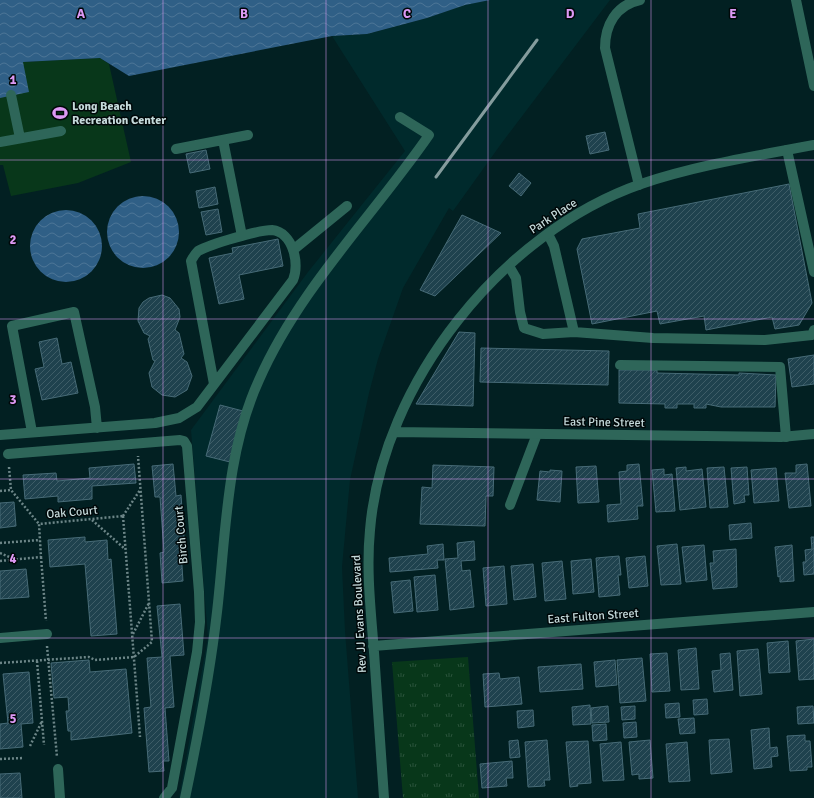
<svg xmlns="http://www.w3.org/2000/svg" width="814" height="798" viewBox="0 0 814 798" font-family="Signika,sans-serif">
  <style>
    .built { fill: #002a2c }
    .grass { fill: url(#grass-tufts) }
    .garden { fill: #08371a }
    .water { fill: url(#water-waves) }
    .building { fill: url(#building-hatch); stroke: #476b77 }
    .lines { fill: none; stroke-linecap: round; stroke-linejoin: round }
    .path { stroke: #6d8688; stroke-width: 2.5; stroke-dasharray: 2 2; stroke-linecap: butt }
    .service { stroke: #2e6659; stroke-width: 10 }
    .minor { stroke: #2e6659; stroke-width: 10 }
    .rail { stroke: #849c9d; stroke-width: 3 }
    .grid { fill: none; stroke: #dd99f4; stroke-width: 1; stroke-opacity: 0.55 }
    .labels { text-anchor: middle; stroke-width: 3; stroke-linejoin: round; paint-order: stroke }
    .poi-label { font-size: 12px; font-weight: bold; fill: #c5dadb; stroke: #000809; text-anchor: start }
    .street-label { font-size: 12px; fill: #c5dadb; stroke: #000809 }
    .grid-label { font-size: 13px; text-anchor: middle; font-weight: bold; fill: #dd99f4; stroke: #000809; stroke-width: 3; stroke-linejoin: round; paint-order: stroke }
  </style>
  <defs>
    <pattern id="grass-tufts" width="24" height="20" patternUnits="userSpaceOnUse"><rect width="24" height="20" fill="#08371a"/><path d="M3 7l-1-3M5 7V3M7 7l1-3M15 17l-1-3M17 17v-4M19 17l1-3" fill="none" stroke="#2a533b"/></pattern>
    <pattern id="water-waves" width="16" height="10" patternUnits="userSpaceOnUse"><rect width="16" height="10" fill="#2f5f86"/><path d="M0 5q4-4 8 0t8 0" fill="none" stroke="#4c7596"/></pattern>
    <pattern id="building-hatch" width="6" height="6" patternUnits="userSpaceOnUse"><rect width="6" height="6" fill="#1f424e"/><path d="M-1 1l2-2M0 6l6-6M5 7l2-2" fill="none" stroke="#3e5d67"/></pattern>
  </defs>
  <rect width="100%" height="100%" fill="#022022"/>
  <path class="built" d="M490,0h120l-109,144 -48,67 -4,-3 -46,80 -25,71 -9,34 -19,87 -8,87 3,64 13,167h-179l29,-161 -17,-207 117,-158 97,-121 -73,-115 35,-2 60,-16 40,-14z"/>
  <path class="grass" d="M468,657l11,141h-76l-11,-136z"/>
  <path class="garden" d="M100,58l9,6 22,98 -53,21 -67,13 -8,-31h-3v-103h23z"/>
  <path class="water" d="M0,0h490l-25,5 -38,13 -60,16 -35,2 -203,40 -29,-18 -77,4 6,30 -29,6z
    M107 232a36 36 0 1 1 72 0a36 36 0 1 1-72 0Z
    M30 246a36 36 0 1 1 72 0a36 36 0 1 1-72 0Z"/>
  <path class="building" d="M605,132l4,18 -19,4 -4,-18z
    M206,150l4,19 -20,4 -4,-19z
    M519,173l12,10 -10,13 -12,-10z
    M789,184l23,119 -13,22 -24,4 -3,-12 -66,13 -2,-14 -44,8 -3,-13 -65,13 -15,-75 5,-10 58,-11 -2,-14z
    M215,187l3,17 -19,4 -3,-17z
    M218,209l4,23 -16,3 -5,-23z
    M462,215l39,18 -66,63 -15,-6z
    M278,239l5,27 -44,9 5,24 -25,5 -10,-46 24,-5 -1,-5z
    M162,295l8,3 9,11 1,8 -5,13 4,3 5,21 -3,4 6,4 5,14 -5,14 -12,7 -13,-2 -10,-8 -3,-14 6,-12 -2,-1 -5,-21 2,-3 -6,-3 -6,-12 1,-13 4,-6 6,-4z
    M459,332l16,1 -2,73 -57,-2z
    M57,338l5,26 9,-2 7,31 -36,7 -7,-31 9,-2 -5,-25z
    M481,348l128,3 -1,34 -128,-3z
    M814,355v29l-22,3 -4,-28z
    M619,370h38v3l82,2v-2l37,2 -1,32h-54l-15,-3v4h-12v-4h-17v4h-12v-4l-46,-1z
    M220,405l23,6 -13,51 -24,-6z
    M134,464l2,19 -44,3v13l-34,3v-6l-33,3 -2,-24 33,-2 1,8 33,-3 -1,-10z
    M173,464l3,32 5,-1 4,56 -4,1 2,29 -21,2 -2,-30 4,-1 -4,-55h-5l-3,-31z
    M639,464l4,42h-6l1,13 -30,3 -1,-17 14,-1 -2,-32 8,-1v-6z
    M807,464l4,42 -22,2 -4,-35h11v-8z
    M433,465l61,2 -1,29h-7l-1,30 -65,-2 2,-37 10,1z
    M596,466l3,36 -21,1 -2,-36z
    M686,467v4l16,-2 4,38 -26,3 -4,-42z
    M724,467l4,40 -18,1 -3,-40z
    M747,467l2,28h-5l1,7 -11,2 -3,-36z
    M776,468l3,33 -25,2 -3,-33z
    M664,469v6l8,-1 3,37 -19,1 -4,-42z
    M550,470l12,1 -2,31 -23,-2 3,-29 10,1z
    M14,502l2,24 -16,2v-25z
    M751,523l1,15 -22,2 -1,-15z
    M85,537v5l22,-2 1,20 3,-1 6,75 -26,2 -6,-72 -35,3 -2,-27z
    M811,537h3v37l-10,1 -1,-13h3l-1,-12 7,-1z
    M474,541l1,19 -14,1 1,10 8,-1 4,37 -24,3 -5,-51 13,-1 -1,-15z
    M443,544l1,16h-7l1,8 -48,4 -1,-14 39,-4 -1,-8z
    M677,544l4,40 -20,1 -4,-39z
    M704,545l3,35 -21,2 -4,-35z
    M792,545l2,36 -14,1v-6l-2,1 -3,-30z
    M736,549l1,38 -24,2 -3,-26h4l-1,-12z
    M619,556l2,19h-3l2,20 -21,2 -3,-39z
    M645,556l3,30 -19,2 -3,-30z
    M591,559l3,33 -21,2 -2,-33z
    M562,561l4,38 -21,2 -3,-38z
    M533,564l3,33 -22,3 -3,-34z
    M504,566l3,38 -21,2 -3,-38z
    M26,569l3,28 -29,2v-28z
    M435,575l3,35 -21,2 -3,-35z
    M410,580l3,31 -19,2 -3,-31z
    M180,604l4,51 -14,1 4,51 -9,1 4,53h-6l1,10 -15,1 -5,-64 7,-1 -4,-49 15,-1 -5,-51z
    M814,639v40l-15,1 -3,-39z
    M788,641l2,31 -21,1 -2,-30z
    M696,648l3,41 -18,1 -3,-40z
    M758,649l4,45 -22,2 -3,-45z
    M667,653l3,38 -18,1 -2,-38z
    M730,653l3,37 -19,2 -2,-21 9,-1 -1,-16z
    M642,658l4,43 -26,2 -3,-43z
    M89,660l1,12 36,-3 6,64 -61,7v-9h-3l-2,-20h3l-1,-14 -14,1 -3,-35z
    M615,660l2,25 -21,2 -2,-25z
    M581,664l2,25 -43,3 -2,-25z
    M29,672l4,51 -12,1 2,23 -23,2v-25l8,-1 -5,-49z
    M499,673l1,6 19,-2 3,27 -37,3 -2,-33z
    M707,699l1,15 -14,1 -1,-15z
    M679,703l1,14 -14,1 -1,-14z
    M590,705l1,19 -18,1 -1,-18z
    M608,706l1,16 -17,1 -1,-15z
    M635,706v13l-13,1 -1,-13z
    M813,706l1,17 -16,1 -1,-17z
    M533,710l1,16 -16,2 -1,-17z
    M694,718l1,15 -15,1 -2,-15z
    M636,722l1,15 -13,1 -1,-15z
    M606,724l1,16 -14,1 -1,-16z
    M769,728l1,20 7,-1 1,9 -7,1 1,10 -18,2 -3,-39z
    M805,735v6h5l2,26h-5v3l-17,1 -3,-35z
    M729,739l3,33 -21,2 -2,-34z
    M518,740l2,17 -10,1 -1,-17z
    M547,740l3,40h-6l1,6 -17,1 -3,-45z
    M650,740l3,38 -14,1v-5l-7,1 -3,-33z
    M588,741l3,42 -14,1 1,2 -8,1 -4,-45z
    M621,742l3,38 -21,1 -3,-37z
    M687,742l3,39 -21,1 -3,-38z
    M512,761l1,17h-7l1,8 -25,2 -2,-24z
    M20,773l2,25h-22v-24z"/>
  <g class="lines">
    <path class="path" d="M9,467l2,23
      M0,491l11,-1 28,34
      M123,516l17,221
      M123,516l17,-26
      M92,520l33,29
      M0,543l40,-3
      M0,553l14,6
      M41,557l5,64
      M0,561l41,-4 -2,-33 84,-8
      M133,634l16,-31
      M47,646l10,111
      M37,661l7,84
      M0,663l89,-6 6,3 39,-3 18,-15 -14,-186
      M30,746l12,-25
      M0,759l24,-1"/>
    <path class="service" d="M796,0l18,86
      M11,95l9,43
      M223,140l19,96
      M0,142l61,-11
      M176,149l72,-14
      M787,150l27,122
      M639,185l-34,-137c0,-23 11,-43 35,-48
      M293,250l54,-44
      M509,266l7,12 4,34 4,16 19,6 31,-2 -20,-86 -6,-12
      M574,332l79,6 112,2 47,-5 2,-5
      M620,365l160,2 6,70
      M32,432l-20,-106 62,-14 21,95 2,21
      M0,435l155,-12 24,-5 18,-11 96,-127c7,-16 0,-48 -21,-50 -14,0 -61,14 -74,21 -3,3 -5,6 -7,10l23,123
      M510,505l27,-71
      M58,769l2,29
      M185,798c13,-62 25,-124 32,-186 9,-78 9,-160 42,-232 40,-91 114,-164 170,-245l-29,-18"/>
    <path class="minor" d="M394,432l387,5 33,-3
      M8,454l172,-14 4,1 3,5 12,146 1,30 -3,30 -25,136 -8,10
      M0,638l47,-4
      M373,646l441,-34
      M384,798c-3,-49 -7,-97 -10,-146 -3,-40 -8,-81 -4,-122 12,-147 133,-298 271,-346 56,-19 115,-28 173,-39"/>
    <path class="rail" d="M436,177l101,-137"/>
  </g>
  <path class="grid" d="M163,0v798M326,0v798M488,0v798M651,0v798M0,160h814M0,319h814M0,479h814M0,638h814"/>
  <defs>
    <g id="stadium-bare" transform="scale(1.2)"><path d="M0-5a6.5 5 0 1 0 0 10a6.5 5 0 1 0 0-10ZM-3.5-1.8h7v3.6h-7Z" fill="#dd99f4" stroke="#000809" stroke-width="2.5" paint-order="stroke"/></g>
  </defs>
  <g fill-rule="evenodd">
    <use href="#stadium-bare" x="60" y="113"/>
  </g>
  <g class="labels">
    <g class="poi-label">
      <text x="72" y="110">Long Beach<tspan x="72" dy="14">Recreation Center</tspan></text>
    </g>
    <g class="street-label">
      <text transform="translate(553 216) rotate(-33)" y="4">Park Place</text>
      <text transform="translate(604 422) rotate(1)" y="4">East Pine Street</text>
      <text transform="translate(72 512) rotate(-5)" y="4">Oak Court</text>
      <text transform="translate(181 535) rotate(-95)" y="4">Birch Court</text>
      <text transform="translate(359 614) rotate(-93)" y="4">Rev JJ Evans Boulevard</text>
      <text transform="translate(593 616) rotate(-4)" y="4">East Fulton Street</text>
    </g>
  </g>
  <g class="grid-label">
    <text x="81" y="18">A</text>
    <text x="244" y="18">B</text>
    <text x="407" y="18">C</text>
    <text x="570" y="18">D</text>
    <text x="733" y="18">E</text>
    <text x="13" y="84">1</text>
    <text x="13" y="244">2</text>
    <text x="13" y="404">3</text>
    <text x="13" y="563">4</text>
    <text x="13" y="723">5</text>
  </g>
</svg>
